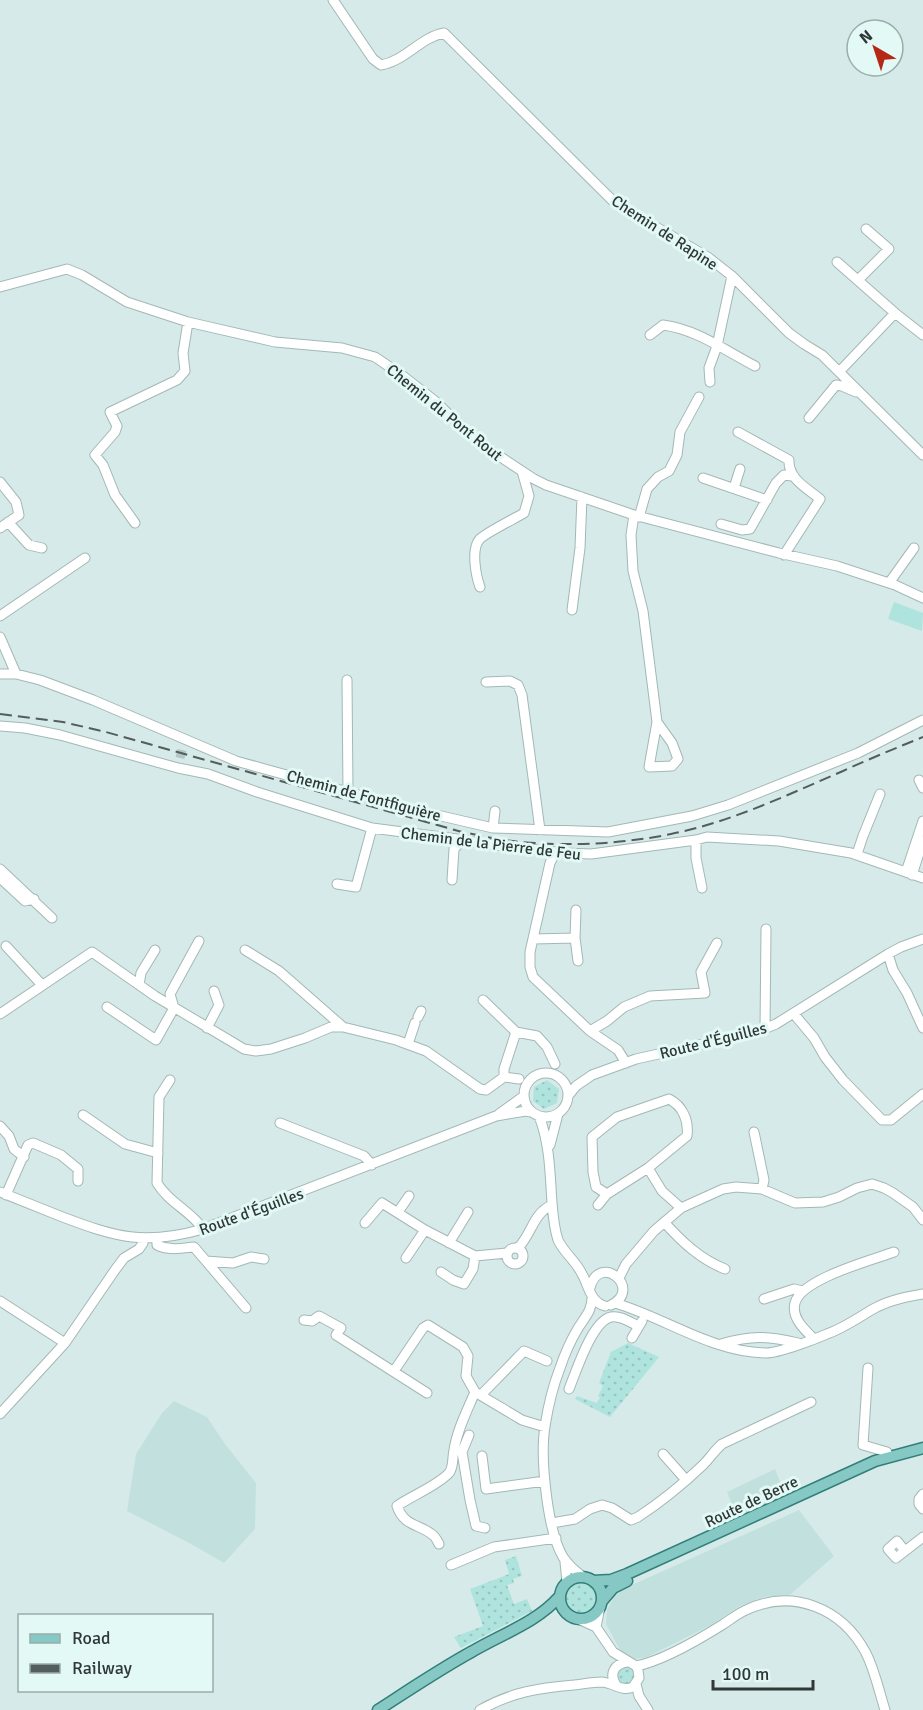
<svg xmlns="http://www.w3.org/2000/svg" width="923" height="1710" viewBox="0 0 923 1710" font-family="Signika,sans-serif">
  <style>
    .built { fill: #c2e1de }
    .grass { fill: url(#grass-dots) }
    .garden { fill: #afe3de }
    .lines { fill: none; stroke-linecap: round; stroke-linejoin: round }
    .minor-tunnel { stroke: #b5c7c5; stroke-width: 9; stroke-dasharray: 9 4.5; stroke-linecap: butt }
    .minor-casing { stroke: #a3b8b5; stroke-width: 11 }
    .major-casing { stroke: #337e79; stroke-width: 13 }
    .minor { stroke: #fff; stroke-width: 9 }
    .major { stroke: #85c8c4; stroke-width: 10 }
    .rail { stroke: #525d5c; stroke-width: 2; stroke-dasharray: 12 6; stroke-linecap: butt }
    .labels { text-anchor: middle; stroke-width: 6; stroke-linejoin: round; paint-order: stroke }
    .street-label { font-size: 16px; fill: #303837; stroke: #e3f9f6 }
  </style>
  <defs>
    <pattern id="grass-dots" width="8" height="8" patternUnits="userSpaceOnUse" patternTransform="scale(1.5)"><rect width="8" height="8" fill="#afe3de"/><path d="M2 2h.1M6 6h.1" fill="none" stroke="#97c4bf" stroke-width="1.8" stroke-linecap="round"/></pattern>
  </defs>
  <rect width="100%" height="100%" fill="#d6ebe9"/>
  <path class="built" d="M174,1401l33,16 18,27 31,39 -1,46 -31,34 -33,-19 -64,-33 9,-57 26,-41z
    M775,1469l10,25 -48,24 -10,-26z
    M799,1510l35,46 -44,39 -26,2 -24,9 -29,19 -64,32 -13,2 -12,-5 -16,-30 1,-14 8,-15 10,-7z"/>
  <path class="grass" d="M547,1080l12,9 -2,14 -13,6 -11,-8 1,-14z
    M628,1343l31,14 -49,60 -35,-18 2,-3 20,7 3,-5 -2,-2 5,-10 -4,-3 12,-31z
    M516,1556l6,20 -9,3 1,4 -7,2 7,19 13,-5 5,12 -71,37 -7,-11 29,-11 -13,-37 39,-15 -4,-14z
    M564 1597a16 16 0 1 1 32 0a16 16 0 1 1-32 0Z
    M617 1676a9 9 0 1 1 18 0a9 9 0 1 1-18 0Z"/>
  <path class="garden" d="M894,602l29,11 -1,18 -34,-12z"/>
  <g class="lines">
    <path class="minor-tunnel" d="M180,758l2,-8"/>
    <g class="minor-casing">
      <path id="minor" d="M333,0l40,59 8,6c24,-4 40,-28 63,-32l171,170 94,55 23,18 57,57 15,11 18,11 101,100
        M837,262l58,51 28,22
        M858,280l31,-31 -23,-20
        M0,287l67,-18 15,6 45,27 61,20 87,20 67,6 33,9 28,19 32,25 31,30 27,21 41,27 12,6 88,30 145,38 58,13 58,19 28,13
        M650,335l13,-10c33,4 63,26 92,41
        M839,372l56,-59
        M710,382l-1,-14 8,-22 15,-70
        M809,418l27,-33 6,1 14,6
        M738,432l51,28c-1,19 18,28 31,39l-36,56
        M703,478l64,22
        M0,482l16,20 3,13 -19,13
        M734,488l6,-19
        M634,515l-3,20 2,36 10,40 14,111 15,21 6,16 -6,7 -23,1 8,-45
        M639,517l8,-28 11,-12 11,-6 8,-16 3,-23 19,-35
        M8,522l21,23 13,3
        M135,523l-20,-28 -12,-30 -8,-10 20,-23 2,-6 -7,-14 67,-32 8,-9 -2,-18 5,-31
        M721,524l21,6 8,-1 26,-46 8,-8 8,1
        M889,583l25,-35
        M480,587c-4,-11 -9,-37 -1,-47 4,-6 37,-22 45,-27l5,-17 -7,-25
        M572,610l8,-62 2,-51
        M0,616l85,-58
        M0,637l16,37
        M0,674h16l24,6 53,20 143,61 162,45 95,22 115,4 84,-16 36,-11 130,-52 65,-33
        M347,680l1,112
        M486,682l24,-1 8,4 4,10 18,135
        M0,726l25,2 35,7 118,33 30,6 49,18 115,36 85,11 21,4 87,10 26,1 105,-14 11,-3 72,4 72,12 72,25
        M919,780l4,8
        M493,828l2,-17
        M696,840v18l6,30
        M555,853l-5,10 -20,89v15l3,10 57,54 28,19 8,13
        M857,854l6,-18 17,-42
        M0,869l52,49
        M906,872l17,-51
        M912,875l11,-34
        M0,878l25,23 9,-2
        M452,880l2,-31 8,-9
        M337,884l19,3 16,-59
        M576,910l-1,28 3,23
        M533,939l42,-1
        M6,946l36,39
        M245,950l34,21 64,56
        M888,954l5,16 14,23 16,35
        M139,985l2,-12 14,-23
        M483,1000l33,32 21,4 10,11 8,17
        M107,1007l49,33 18,-32 -4,-14 29,-53
        M0,1014l92,-62 63,44 89,53 12,2 15,-2 34,-11 26,-11h12l53,13 30,11 54,38 6,1 18,-13 15,2
        M794,1014l20,24 11,19 18,23 39,40h9l32,-26
        M418,1017l3,-6
        M207,1028l12,-23 -5,-14
        M765,1029l1,-100
        M590,1031l17,-10 17,-14 26,-11 55,-3 -4,-21 16,-29
        M408,1044l7,-21
        M524 1095a22 22 0 1 1 44 0a22 22 0 1 1-44 0Z
        M504,1077v-8l12,-37
        M170,1080l-11,17 -2,86c12,20 34,28 46,46
        M568,1096l8,-10 16,-11 44,-16 121,-27 19,-8 112,-70 13,-7 22,-8
        M499,1114l25,-18
        M83,1115l42,29 33,9
        M539,1116c11,28 11,58 13,87 1,12 2,25 6,37 6,13 18,21 24,34 7,12 8,28 23,32
        M280,1123l84,33 8,9
        M0,1126l9,10 5,13 10,8
        M754,1132l10,48 -2,9
        M550,1145l8,-31
        M648,1168l14,23 19,17
        M0,1192c20,8 40,16 60,24 55,21 84,30 143,13l293,-113 30,-5 5,1
        M6,1195l22,-50 5,-2 28,12 17,14v12
        M598,1205l9,-11 41,-26 39,-32c2,-15 -4,-30 -18,-37l-52,18 -25,20 1,35 3,15 11,7
        M398,1212l11,-16
        M664,1222c18,20 36,37 61,47
        M365,1223l17,-20 43,27 50,26 32,-3
        M157,1238v7c12,6 25,3 37,2l52,61
        M449,1243l19,-31
        M507 1256a8 8 0 1 1 16 0a8 8 0 1 1-16 0Z
        M518,1248c14,-14 15,-35 34,-43
        M406,1258l19,-28
        M206,1261l27,2 18,-6 13,2
        M441,1272l12,8 11,4 9,-15 2,-13
        M619,1278l7,-14 28,-33 27,-23 42,-19 13,-2 26,2 33,14 28,-1 16,-5 18,-9 15,-4 12,4 9,5 20,14 10,13
        M590,1288c9,-37 54,1 21,17
        M764,1299l30,-10 9,2
        M0,1301l65,42
        M615,1303c51,15 96,49 151,50 13,0 47,-13 61,-19 17,-6 32,-17 48,-26 15,-8 31,-11 48,-14
        M304,1320l8,1 7,-5 22,12 -5,7 91,58
        M632,1338l10,-17
        M814,1339c-9,-9 -23,-21 -19,-36 6,-24 77,-43 99,-51
        M721,1344c31,-9 46,-8 77,-1
        M868,1368l-5,77 24,7 1,4
        M394,1371l29,-43 5,-3 35,22 5,9 -2,20 9,16
        M569,1389c7,-17 23,-68 42,-72 9,-2 19,5 27,9
        M481,1395l43,-44 23,10
        M0,1414l65,-71 50,-73 9,-12 15,-9 4,-6v-4
        M469,1435l-7,17 8,48 6,26 9,2
        M663,1454l23,26
        M482,1456l4,33 59,-8
        M923,1494l-4,5v5l4,5
        M552,1523l23,-4 15,-10 12,-4 10,3 19,12 7,-3c23,-15 45,-33 65,-52 7,-7 11,-14 19,-21l89,-42
        M439,1544c0,0 -4,-8 -5,-8 -13,-12 -30,-9 -37,-30 14,-10 40,-20 52,-33 5,-6 3,-15 5,-23 3,-20 13,-39 21,-58l47,28 23,7
        M905,1551l-8,-10 -9,8 8,9 27,-21
        M565,1562l2,20
        M451,1565l43,-18 62,-9
        M583,1577c-8,-6 -15,-12 -20,-20 -16,-27 -23,-100 -18,-131 3,-19 8,-40 15,-58 4,-12 10,-26 17,-38 6,-11 15,-18 15,-32
        M596,1627l4,-20
        M636,1666c27,-5 62,-26 86,-41 8,-5 15,-11 24,-15 47,-22 96,-2 120,43 9,18 13,38 19,57
        M636,1684l3,12 9,14
        M616,1685c-7,-11 -2,-21 11,-23
        M480,1710c32,-18 58,-22 94,-25 9,-1 19,-3 28,-3 12,1 20,10 31,5l6,-9 -1,-8 -2,-4 -23,-14 -17,-25 -18,-8"/>
    </g>
    <g class="major-casing">
      <path id="major" d="M560 1598a21 21 0 1 1 42 0a21 21 0 1 1-42 0Z
        M593,1581l18,-1 16,-6 248,-113 48,-13
        M602,1601l11,-13 14,-7
        M378,1710c31,-20 62,-41 95,-59 29,-17 64,-29 86,-54"/>
    </g>
    <use href="#minor" class="minor"/>
    <use href="#major" class="major"/>
    <path class="rail" d="M0,714l63,8 43,10 356,100c13,2 27,6 41,8 55,7 114,5 168,-6 60,-12 116,-39 172,-63 26,-12 53,-23 80,-34"/>
  </g>
  <g class="labels">
    <g class="street-label">
      <text transform="translate(665 232) rotate(33)" y="6">Chemin de Rapine</text>
      <text transform="translate(445 412) rotate(39)" y="6">Chemin du Pont Rout</text>
      <text transform="translate(364 795) rotate(15)" y="6">Chemin de Fontfiguière</text>
      <text transform="translate(491 843) rotate(7)" y="6">Chemin de la Pierre de Feu</text>
      <text transform="translate(713 1040) rotate(-14)" y="6">Route d'Éguilles</text>
      <text transform="translate(251 1211) rotate(-20)" y="6">Route d'Éguilles</text>
      <text transform="translate(751 1501) rotate(-25)" y="6">Route de Berre</text>
    </g>
  </g>
  <rect x="18" y="1614" width="195" height="78" fill="#e3f9f6" stroke="#9bacaa" stroke-width="1.5"/>
  <rect x="30" y="1634" width="30" height="9" fill="#85c8c4" stroke="#9bacaa" stroke-width="1.5"/>
  <text x="72" y="1644" font-size="18" fill="#303837">Road</text>
  <rect x="30" y="1664" width="30" height="9" fill="#525d5c" stroke="#9bacaa" stroke-width="1.5"/>
  <text x="72" y="1674" font-size="18" fill="#303837">Railway</text>
  <g transform="translate(875 48) rotate(321)"><circle r="28" fill="#e3f9f6" stroke="#9bacaa" stroke-width="1.5"/>
  <path d="M0-4.5L10 22L0 15L-10 22Z" fill="#b52815"/>
  <text y="-9" font-size="16" font-weight="bold" text-anchor="middle" fill="#303837">N</text>
  </g>
  <path d="M713 1680v9h100v-9" fill="none" stroke="#303837" stroke-width="3"/>
  <text x="722" y="1680" font-size="18" fill="#303837" stroke="#e3f9f6" stroke-width="4.5" paint-order="stroke">100 m</text>
</svg>
